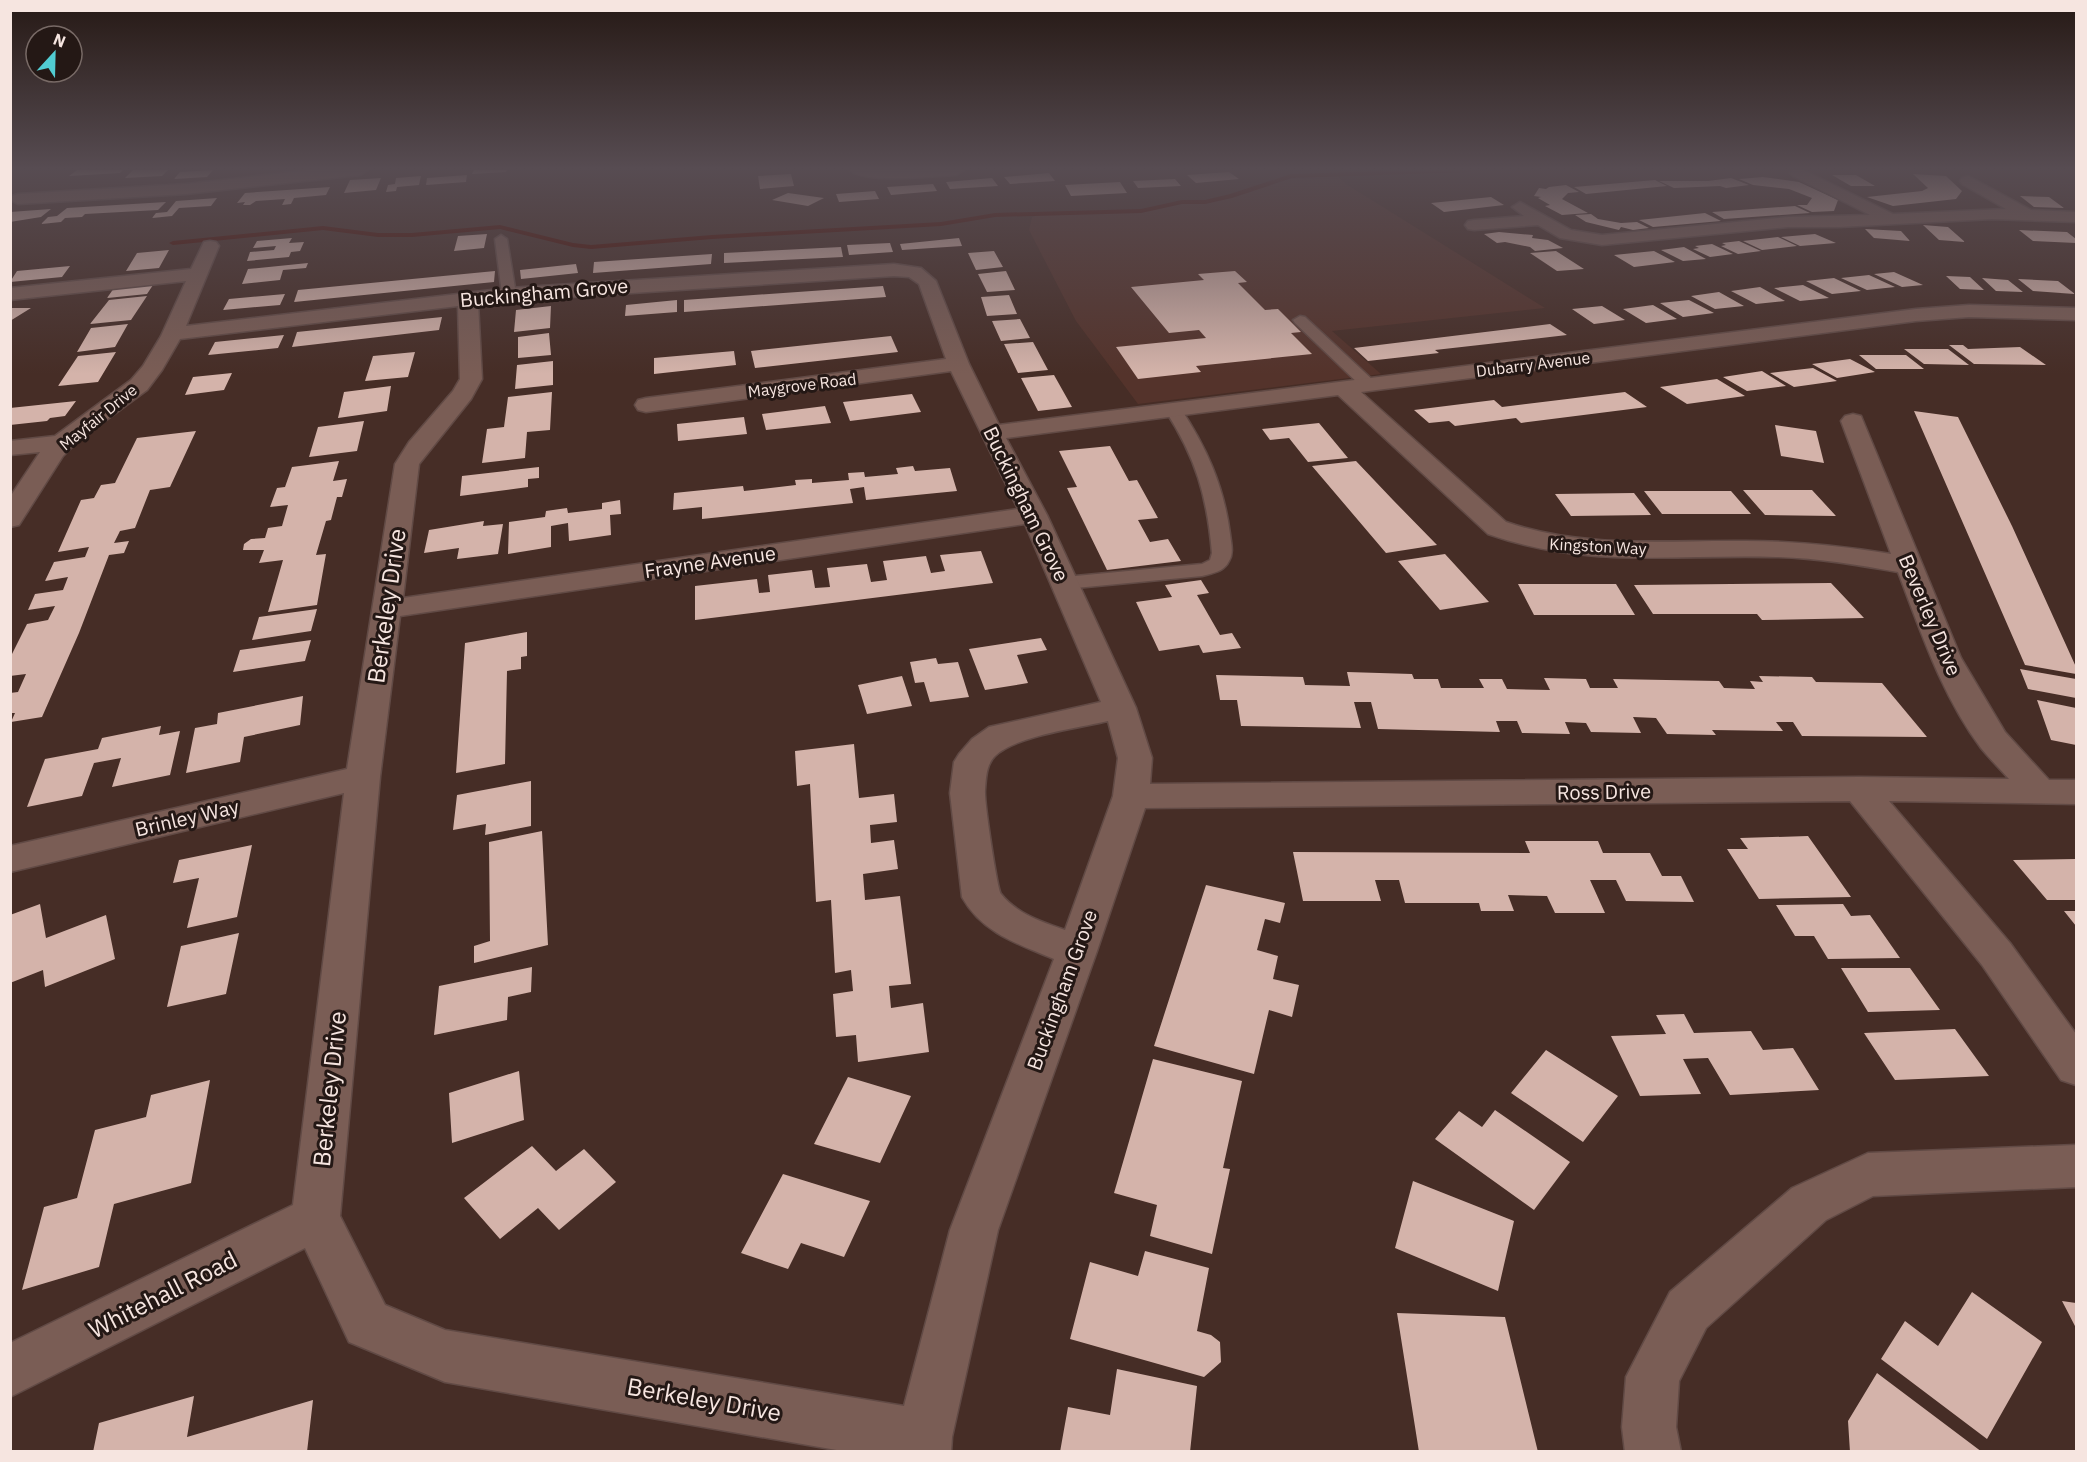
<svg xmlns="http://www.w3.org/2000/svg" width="2087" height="1462" viewBox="0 0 2087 1462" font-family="'IBM Plex Sans',sans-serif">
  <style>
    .built { fill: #54332b }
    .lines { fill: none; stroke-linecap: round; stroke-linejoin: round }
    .stream { fill: #480b00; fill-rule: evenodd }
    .building { fill: #d4b3aa }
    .lane-casing { stroke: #614a45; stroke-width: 3 }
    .street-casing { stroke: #614a45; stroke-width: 3 }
    .lane { fill: #7a5d55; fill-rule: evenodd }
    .street { fill: #7a5d55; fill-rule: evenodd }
    .labels { text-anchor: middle; stroke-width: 6; stroke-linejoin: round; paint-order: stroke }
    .far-street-label { font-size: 16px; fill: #f6e5e0; stroke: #241815 }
    .street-label { font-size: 20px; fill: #f6e5e0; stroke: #241815 }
    .near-street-label { font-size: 24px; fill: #f6e5e0; stroke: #241815 }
  </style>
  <rect width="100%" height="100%" fill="#462d26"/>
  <path class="built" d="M1335,174l11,10 199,124 -213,23 49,43 -243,30 -62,-83 -47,-91 3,-13 15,-5 94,-1 41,-9h23l27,-6 59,-20z"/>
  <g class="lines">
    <path class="stream" d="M1427,170h47l-3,2 -179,6 -60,20 -27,6h-23l-41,9 -146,4 -54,9 -229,13 -121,10 -18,-2 -73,-18 -88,8h-34l-55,-7 -150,15 -4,-2 4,-2 150,-15 55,7h34l88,-8 73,18 18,2 121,-10 229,-13 54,-9 146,-4 41,-9h23l25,-6 61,-20z"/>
  </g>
  <path class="building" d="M77,170h46l-3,3 -51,3z
    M133,170h35l-6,6 -37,2z
    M213,170l-6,7 -33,2 6,-7z
    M474,170h33l-1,2 -34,2z
    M1229,172l10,7 -43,4 -9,-8z
    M1049,173l6,8 -45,3 -6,-7z
    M791,174l3,12 -34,3 -2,-13z
    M1913,174l33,2 16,15 -6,8 -63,7 -26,-9 55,-6 6,-3z
    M467,175l-1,7 -40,3 1,-7z
    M1832,175h24l19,11h-24z
    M421,176l-2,9 -22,2 -1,4 -10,1 2,-7 7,-1 1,-6z
    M1763,177l36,5 39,18 -4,11 -22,1 -15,-7h10l5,-7 -23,-9 -36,-4 -14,-6z
    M381,178l-5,12 -32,3 6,-13z
    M992,178l6,8 -48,3 -4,-7z
    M1731,178l18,7 -23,3 -6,-2 -46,2 -15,-7h49z
    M1175,179l6,7 -43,2 -5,-7z
    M1655,180l12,6 -81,8 -12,-7z
    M1120,182l7,11 -56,3 -6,-11z
    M933,184l4,7 -46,4 -4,-8z
    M1566,185l13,7 -11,1 -6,6 26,14 -26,2 -17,-9 5,-1 -12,-7 3,-1 -7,-1 5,-8 7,1 3,-2z
    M330,187l-4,8 -32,3 -3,6 -9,1 3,-6 -29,2 -6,4h-7l2,-3 -8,1 8,-10z
    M875,191l4,8 -40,3 -3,-8z
    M788,193l36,5 -16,8 -36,-6z
    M2020,196l29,1 15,11 -30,-1z
    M1491,197l13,8 -60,7 -13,-9z
    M217,198l-6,8 -32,2 -7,8 -20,2 4,-5 11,-1 9,-11z
    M166,202l-8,8 -73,4 -3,3 -17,1 -4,4 -20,2 7,-7 9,-1 10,-8z
    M1795,206l15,7 -86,6 -12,-7z
    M51,209l-10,8 -31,5v-10z
    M1705,213l16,8 -68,6 -14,-7z
    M1591,214l7,5 23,4 16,-1 12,6 -16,2 -12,-3 -2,3 -33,-8 -11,-7z
    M1923,225l25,2 17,15 -26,-2z
    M1865,229l36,2 9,10 -36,-3z
    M2019,230l48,2 9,7v4l-43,-2z
    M1499,232l34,3 -1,3 16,2 15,8 -28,3 -5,-4 -25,-5 -8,1 -13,-9z
    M487,234l-3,14 -30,3 4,-15z
    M1815,234l21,9 -36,3 -19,-9z
    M1778,237l19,9 -35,4 -19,-9z
    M292,238l-3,5 15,-1 -4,9 -9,1 -2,5 -42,4 3,-9 24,-2 2,-4 -23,2 4,-7z
    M959,238l3,8 -60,4 -2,-6z
    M1739,241l22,10 -23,3 -17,-8 5,-1 -4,-2z
    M890,243l3,9 -44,3 -2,-10z
    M1712,244l21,10 -23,3 -17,-8 6,-1 -4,-2z
    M841,247l2,10 -119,6v-10z
    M1684,247l22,12 -23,2 -22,-11z
    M169,250l-10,18 -33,3 11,-18z
    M994,251l9,16 -27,3 -8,-17z
    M1556,251l28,18 -27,2 -27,-18z
    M1654,251l21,11 -41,5 -20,-12z
    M712,254l-1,10 -118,9 1,-11z
    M308,263l-2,5 -23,2 -3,10 -38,4 6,-15z
    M576,264l2,9 -57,6 -1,-9z
    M70,266l-8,11 -52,5 7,-11z
    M495,271l-1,11 -200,20 4,-12z
    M1006,271l9,19 -28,2 -9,-18z
    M1235,271l12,11 -9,1 27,27 13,-1 23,23 -10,1 21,21 -116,12 5,6 -63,7 -22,-32 90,-9 -7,-8 -30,3 -38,-46 73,-7 -6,-6z
    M1894,272l29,13 -21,2 -28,-13z
    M1869,275l26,12 -28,3 -26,-12z
    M1946,276l24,1 14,13 -24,-1z
    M1834,278l27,13 -29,3 -26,-13z
    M1982,278l26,2 15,12 -27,-1z
    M2018,279l40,2 17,13 -42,-3z
    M153,285l-6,9 -40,4 7,-10z
    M1803,285l26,13 -29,3 -26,-13z
    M883,286l3,11 -202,15v-12z
    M1760,287l25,14 -29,3 -25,-13z
    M1719,292l25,14 -29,3 -24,-13z
    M285,294l-5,11 -57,5 6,-11z
    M1009,295l8,19 -30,2 -6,-19z
    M147,296l-16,24 -41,4 19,-24z
    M677,300v12l-52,4 1,-11z
    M1689,300l25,13 -31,4 -23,-14z
    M1653,305l24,14 -31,4 -23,-14z
    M551,306l-1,22 -36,4 2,-22z
    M1602,306l23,14 -31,4 -22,-15z
    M10,308h21l-21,13z
    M442,317l-3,13 -147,17 5,-15z
    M1020,319l10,19 -29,3 -9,-20z
    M128,324l-13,23 -38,5 14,-24z
    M1550,324l17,11 -132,15 4,3 -71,8 -14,-13z
    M549,333l2,22 -33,3v-21z
    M284,335l-6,13 -70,7 7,-13z
    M891,336l7,16 -143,16 -4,-17z
    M1033,342l15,28 -30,3 -14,-29z
    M1949,345h14l5,4 52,-2 26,18 -72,-1z
    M1904,349h44l21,16 -45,-1z
    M734,351l2,14 -82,9v-16z
    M116,352l-18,30 -40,4 20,-30z
    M415,352l-7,25 -43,4 8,-25z
    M1859,355h47l18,14h-48z
    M1850,359l25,13 -38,6 -25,-14z
    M553,361v24l-38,4 2,-24z
    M1813,368l24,13 -43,6 -24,-14z
    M1762,371l24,15 -39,5 -24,-14z
    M232,373l-8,17 -39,5 8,-18z
    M1054,375l18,32 -34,4 -17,-33z
    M1717,379l28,17 -58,8 -27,-17z
    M391,386l-4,25 -49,7 6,-26z
    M552,392l-2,38 -23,2 -2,26 -43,5 5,-34 17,-2 4,-30z
    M1625,392l22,15 -126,16 -5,-5 -61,8 -6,-5 -20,2 -15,-13 80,-10 8,7z
    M912,394l9,18 -71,9 -7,-19z
    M76,401l-11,15 -15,2 -3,3 -37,4v-17z
    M825,406l6,17 -65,7 -4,-16z
    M1914,411l44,6 54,109 64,141v7l-51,-9z
    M744,417l3,17 -69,7 -1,-17z
    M364,421l-7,30 -48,6 9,-30z
    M1319,423l29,35 -40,4 -19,-24 -19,2 -8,-11z
    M1775,425l41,6 8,32 -43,-7z
    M196,431l-26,56 -20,3 -15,38 -15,3 -6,12 15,-2 -5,12 -15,2 -30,78 -37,84 -31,5 4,-9h-5v-20l8,-1 8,-18 -16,2v-18l17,-34 21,-4 7,-14 -27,4 7,-16 28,-4 5,-13 -23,4 9,-19 31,-5 4,-10 -31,5 23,-52 13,-2 7,-13 14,-2 22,-45z
    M1110,446l19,35 8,-1 21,38 -20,2 12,22 18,-3 13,22 -74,9 -40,-82 10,-1 -18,-36z
    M339,461l-6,20 14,-2 -5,18h-5l-6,23 -5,1 -10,34 10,-1 -9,51 -49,7 15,-52 -24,3 5,-13h-21l1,-6 7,-5 14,-1 3,-10 14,-2 6,-21 -18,2 7,-19 8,-1 7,-20z
    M1356,461l37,39 44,45 -51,8 -74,-87z
    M913,466l2,5 35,-3 7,23 -91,9 -2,-13 -14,2 3,14 -151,16v-12l-29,3 1,-17 69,-7 1,5 52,-6 -1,-5 17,-1v4l37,-3 -1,-7 16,-1 1,5 33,-3 -2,-6z
    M539,467v11l-11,1v8l-68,9 2,-20z
    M1743,490h69l24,26 -71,-1z
    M1644,491h87l20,23h-89z
    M1634,493l17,22 -80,1 -16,-22z
    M620,500l1,14 -11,1 1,20 -42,6 -1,-18 -17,3v21l-43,7 1,-32 36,-5 1,-6 21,-3 1,5 34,-4v-6z
    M484,521l-1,5 20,-2 -5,30 -41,5 2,-11 -35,5 5,-23z
    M981,551l12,32 -298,37v-34l62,-7 2,14 11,-1 -2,-17 44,-5 3,18 15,-1 -3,-19 40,-4 4,18 16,-2 -4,-19 43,-5 5,17 14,-2 -5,-16z
    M1445,554l44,48 -49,8 -42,-49z
    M1201,580l8,13 -12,2 23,40 12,-2 9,15 -38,5 -4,-8 -40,6 -23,-49 36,-5 -7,-12z
    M1831,583l33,35 -102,2 -5,-6h-104l-19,-29z
    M1518,584h98l19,31h-101z
    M317,609l-6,22 -59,9 7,-23z
    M527,632v24l-6,1v12l-14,2 -2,93 -49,9 9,-130z
    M1041,638l6,12 -30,5 11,28 -43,7 -16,-41z
    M311,640l-6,21 -72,11 7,-22z
    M936,658l2,6 20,-2 11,35 -39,5 -6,-20 -9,1 -5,-21z
    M2020,669l56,10v19l-48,-9z
    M1347,672l65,2 2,5h24l3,9h43l-5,-9h23l5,10 43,1 -6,-12 42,1 4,9h28l-5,-9 106,2 5,7 31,1 -5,-8 13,1 -4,-6 53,1 4,5 66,1 45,54 -125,-1 -9,-14h-17l7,9 -71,-1 4,5 -49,-1 -11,-16 -23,-1 8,16 -50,-1 -5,-9 -21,-1 5,12 -48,-1 -5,-12h-21l4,11 -122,-3 -7,-27h-17l7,26 -120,-2 -4,-26h-17l-4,-25 87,2 2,8 45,1z
    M902,676l10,30 -45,8 -9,-29z
    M303,696l-3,29 -56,12 -4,25 -54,11 9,-45 22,-4 1,-11z
    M2037,700l39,8v37l-25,-5z
    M161,726l-2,9 21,-4 -10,44 -58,12 9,-29 -27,5 -12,33 -55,11 18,-48 53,-10 4,-11z
    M854,744l5,54 35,-4 3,28 -27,3 1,18 23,-3 4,29 -35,5 2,26 35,-4 11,88 -22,2 2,22 32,-5 6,49 -71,10 -2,-27 -20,2 -3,-43 20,-3 -2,-21 -16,3 -4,-73 -15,2 -6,-118 -13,2 -2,-35z
    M531,781v45l-46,9 1,-11 -33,6 4,-35z
    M542,831l6,114 -74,18v-17l16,-5 -1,-99z
    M1808,836l43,61 -92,2 -32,-50h21l-8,-11z
    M1525,841h73l5,12h47l12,23h19l13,26 -68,-1 -10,-21h-26l15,33h-50l-8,-17 -39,-1 6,16h-33l-2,-8h-74l-6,-23h-24l6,21h-78l-10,-49 237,1z
    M252,845l-15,72 -50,11 12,-50 -26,5 6,-23z
    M2076,859v41h-29l-34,-40z
    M1206,885l79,18 -5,20 -15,-4 -8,31 21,6 -5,23 26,6 -7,32 -23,-7 -15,64 -100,-28z
    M40,904l6,34 60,-23 9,44 -70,28 -2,-17 -33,13v-68z
    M1843,904l8,12 19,-1 30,43 -72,1 -14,-23h-19l-19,-31z
    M2064,911h12v15z
    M239,933l-13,61 -59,13 14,-61z
    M532,967l-1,25 -23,5 -1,23 -73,15 5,-49z
    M1841,968h69l30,42 -72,2z
    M1684,1014l10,19 57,-2 12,19 30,-2 26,42 -89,5 -22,-37 -25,1 18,35 -61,2 -29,-60 55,-2 -10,-19z
    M1955,1029l34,47 -94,4 -31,-47z
    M1546,1050l72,46 -35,46 -72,-49z
    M1153,1059l89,22 -19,87 7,1 -18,85 -62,-18 7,-31 -43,-12z
    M519,1071l5,49 -72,23 -3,-50z
    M848,1077l63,19 -31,67 -66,-19z
    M210,1080l-19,103 -77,21 -15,63 -77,23 22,-83 33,-9 18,-68 51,-13 5,-22z
    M1495,1110l75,52 -36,48 -99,-71 24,-28 23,16z
    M532,1146l24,25 28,-22 32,33 -57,48 -21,-22 -38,31 -36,-41z
    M783,1174l87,27 -26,56 -43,-14 -13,26 -47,-16z
    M1413,1181l101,40 -16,70 -103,-43z
    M1145,1251l64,17 -12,63 14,4 9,7 1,20 -17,15 -134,-38 20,-77 48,14z
    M1972,1292l70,50 -55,97 -106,-80 24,-38 33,25z
    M2062,1301l14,2v25z
    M1397,1313l108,4 33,135h-119z
    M1117,1369l80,17 -7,66h-130l8,-45 42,8z
    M1877,1373l105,79h-132l-2,-31z
    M194,1396l-7,41 126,-37 -6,52h-214l6,-29z"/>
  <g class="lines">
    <g class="lane-casing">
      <path id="lane" d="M501,235l6,4 9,55 -7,4 -7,-4 -7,-55z
        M1300,316l5,1 70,65 2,3 -2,3h-12l-68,-65 -2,-3z
        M1173,405l6,1c27,40 45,80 51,128 1,9 4,19 -1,27 -5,11 -16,12 -27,15l-137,13 -7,-2 -3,-4 3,-4 7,-2 137,-13 8,-4 2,-7c-5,-57 -16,-95 -47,-143z"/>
    </g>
    <g class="street-casing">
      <path id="street" d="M311,170h57l-8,5 -174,19 -168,10 -8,-4 2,-4 6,-2 168,-10z
        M850,170h114l-8,5c-20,1 -93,9 -106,-5z
        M1793,170h10l90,44 113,-5 -44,-25 -2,-3 2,-3 6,-2 63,34 45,2v10l-84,-3 -153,8h-51l-186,18 -42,-7 -22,-13 -64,5 -6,-1 -3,-4 3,-4 6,-1 50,-4 -12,-9 8,-5 51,28 31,5 186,-18 82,-2 -77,-39 -3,-3z
        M210,241l6,1 3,4 -33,80 323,-38 385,-24 27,4 15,13 33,83 30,61 917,-116 53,-4 107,3v12l-107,-3 -53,4 -555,71 145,130c78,27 159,18 240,19 49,0 97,5 145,13l-50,-133 4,-5 8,-2 8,2 100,242 44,74 44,48h27v24l-187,-3 121,142 66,91v51l-15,-5 -79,-115 -132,-164 -705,7 -48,143 -99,279 -46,207 -1,15h-103l-403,-70 -96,-40 -44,-94 -295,149v-54l283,-138 51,-412 -334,79v-26l337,-77 48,-305 14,-22 44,-51 7,-12 -2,-73 -278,33 -18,31 -15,20 -68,50 -16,16 -44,69 -9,2v-30l30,-45 -30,3v-14l45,-5 76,-56 12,-14 18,-30 25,-55 -176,19v-12l181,-19 13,-27zM894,276l15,1 10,7 27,75 -300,39 -8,2 -3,5 3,5 8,2 305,-41 67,138 -615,89 16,-134 52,-65 11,-20 -4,-76zM1338,395l150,139c100,35 185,20 288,23 41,1 82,8 122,15 23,60 44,124 83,176 9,11 19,21 28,31l-150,-2 -709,7 2,-26 -16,-50 -89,-193 -41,-77zM1025,524l76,178 -112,25 -17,12 -13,15 -5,8 -4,31 12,104c20,36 56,47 92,62l-104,271 -46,176 -459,-76 -60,-25 -45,-89 40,-439 20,-161zM1108,721l10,37 -5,38 -48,134c-23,-8 -48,-16 -64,-36 -4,-6 -17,-93 -16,-104 1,-12 1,-25 10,-34 20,-20 83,-28 113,-35z
        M2076,1145v42l-203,9 -47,24 -120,108 -27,53 -3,46 5,25h-56l-3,-25 4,-50 44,-85 122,-104 76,-35z"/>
    </g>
    <use href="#lane" class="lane"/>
    <use href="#street" class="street"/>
  </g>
  <linearGradient id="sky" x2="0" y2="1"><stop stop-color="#261915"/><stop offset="0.45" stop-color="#574c52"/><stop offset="1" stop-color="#574c52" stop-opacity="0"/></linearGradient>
  <rect width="2087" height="374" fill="url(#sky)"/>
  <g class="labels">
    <g class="far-street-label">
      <text transform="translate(1533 364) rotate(-7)" y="6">Dubarry Avenue</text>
      <text transform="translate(802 385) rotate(-7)" y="6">Maygrove Road</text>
      <text transform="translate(98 417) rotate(-39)" y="6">Mayfair Drive</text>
      <text transform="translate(1598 546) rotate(3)" y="6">Kingston Way</text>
    </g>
    <g class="street-label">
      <text transform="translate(544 293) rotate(-5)" y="7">Buckingham Grove</text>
      <text transform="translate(1026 504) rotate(64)" y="7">Buckingham Grove</text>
      <text transform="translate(710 562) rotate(-8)" y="7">Frayne Avenue</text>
      <text transform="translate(1930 615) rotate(67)" y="7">Beverley Drive</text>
      <text transform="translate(1604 792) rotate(-1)" y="7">Ross Drive</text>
      <text transform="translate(187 818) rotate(-13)" y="7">Brinley Way</text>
      <text transform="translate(1062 990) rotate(-70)" y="7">Buckingham Grove</text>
    </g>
    <g class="near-street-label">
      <text transform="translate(387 606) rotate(-82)" y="8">Berkeley Drive</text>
      <text transform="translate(330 1089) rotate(-84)" y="8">Berkeley Drive</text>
      <text transform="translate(163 1295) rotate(-27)" y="8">Whitehall Road</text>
      <text transform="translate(704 1400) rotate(10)" y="8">Berkeley Drive</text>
    </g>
  </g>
  <rect width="2087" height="1462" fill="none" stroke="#f6e5e0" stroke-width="24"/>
  <g transform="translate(54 54) rotate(22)"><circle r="28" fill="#241815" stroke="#786a66" stroke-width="1.5"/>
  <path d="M0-4.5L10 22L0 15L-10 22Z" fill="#51ccd2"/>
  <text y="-9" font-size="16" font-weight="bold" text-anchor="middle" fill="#f6e5e0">N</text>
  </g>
</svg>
